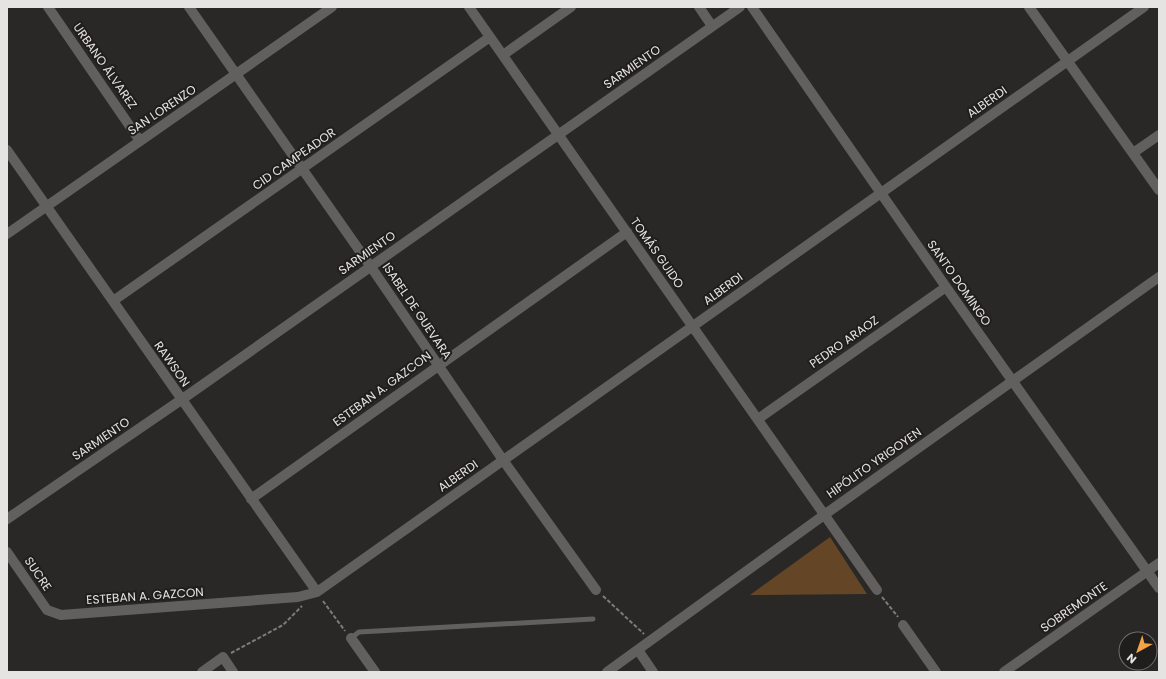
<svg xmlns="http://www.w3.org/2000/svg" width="1166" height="679" viewBox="0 0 1166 679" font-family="Poppins,sans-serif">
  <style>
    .green { fill: #644626 }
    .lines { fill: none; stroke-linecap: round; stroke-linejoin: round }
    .path { stroke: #7e7c7b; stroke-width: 2; stroke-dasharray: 4 2; stroke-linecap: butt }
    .lane { stroke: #61605f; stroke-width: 5 }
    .street { stroke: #61605f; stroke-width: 10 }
    .labels { text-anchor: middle; stroke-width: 4; stroke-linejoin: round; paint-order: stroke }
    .street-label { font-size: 12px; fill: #e6e4e3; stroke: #201e1c }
  </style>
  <rect width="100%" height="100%" fill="#292826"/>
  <path class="green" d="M830,537l37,57 -117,1z"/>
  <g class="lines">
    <path class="path" d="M603,596l41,38
      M882,597l16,20
      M323,601l22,30
      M231,653l52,-28 19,-19"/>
    <path class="lane" d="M351,638l8,-6 234,-13"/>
    <path class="street" d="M48,7l92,134
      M189,7l182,260 132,193 93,130
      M469,7l408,583
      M699,7l13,19
      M752,7l194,280 213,301
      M1029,7l130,183
      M503,55l68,-48
      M7,150l310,442
      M1133,153l26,-18
      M7,234l325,-227
      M113,301l377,-264
      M758,419l188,-132
      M251,499l376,-267
      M7,519l174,-119 559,-393
      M7,552l40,58 14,5 237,-18 19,-5 827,-585
      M903,625l33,47
      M351,638l24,34
      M638,650l15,22
      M202,672l21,-15 10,15
      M607,672l217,-157 335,-238
      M1004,672l155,-109"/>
  </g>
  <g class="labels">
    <g class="street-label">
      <text transform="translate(105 66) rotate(55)" y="4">URBANO ÁLVAREZ</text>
      <text transform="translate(632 67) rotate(-35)" y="4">SARMIENTO</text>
      <text transform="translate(987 102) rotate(-35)" y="4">ALBERDI</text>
      <text transform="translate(162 110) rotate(-34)" y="4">SAN LORENZO</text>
      <text transform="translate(294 159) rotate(-35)" y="4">CID CAMPEADOR</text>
      <text transform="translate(367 253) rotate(-35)" y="4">SARMIENTO</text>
      <text transform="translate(657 253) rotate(55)" y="4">TOMÁS GUIDO</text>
      <text transform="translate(959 283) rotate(55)" y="4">SANTO DOMINGO</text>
      <text transform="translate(723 289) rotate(-36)" y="4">ALBERDI</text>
      <text transform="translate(417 311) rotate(56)" y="4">ISABEL DE GUEVARA</text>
      <text transform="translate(844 342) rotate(-35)" y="4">PEDRO ARAOZ</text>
      <text transform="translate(172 364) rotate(55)" y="4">RAWSON</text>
      <text transform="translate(382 389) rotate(-36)" y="4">ESTEBAN A. GAZCON</text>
      <text transform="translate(101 439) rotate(-34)" y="4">SARMIENTO</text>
      <text transform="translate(874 463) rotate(-35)" y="4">HIPÓLITO YRIGOYEN</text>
      <text transform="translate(458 476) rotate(-35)" y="4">ALBERDI</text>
      <text transform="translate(38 574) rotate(56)" y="4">SUCRE</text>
      <text transform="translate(145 596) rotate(-4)" y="4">ESTEBAN A. GAZCON</text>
      <text transform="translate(1074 607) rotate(-35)" y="4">SOBREMONTE</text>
    </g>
  </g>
  <rect width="1166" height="679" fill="none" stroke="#e6e4e3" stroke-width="16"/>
  <g transform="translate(1138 651) rotate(220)"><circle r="19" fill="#201e1c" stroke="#6f6d6c"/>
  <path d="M0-3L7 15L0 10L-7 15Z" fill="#f5a345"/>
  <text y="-6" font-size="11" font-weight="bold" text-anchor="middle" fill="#e6e4e3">N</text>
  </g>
</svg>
